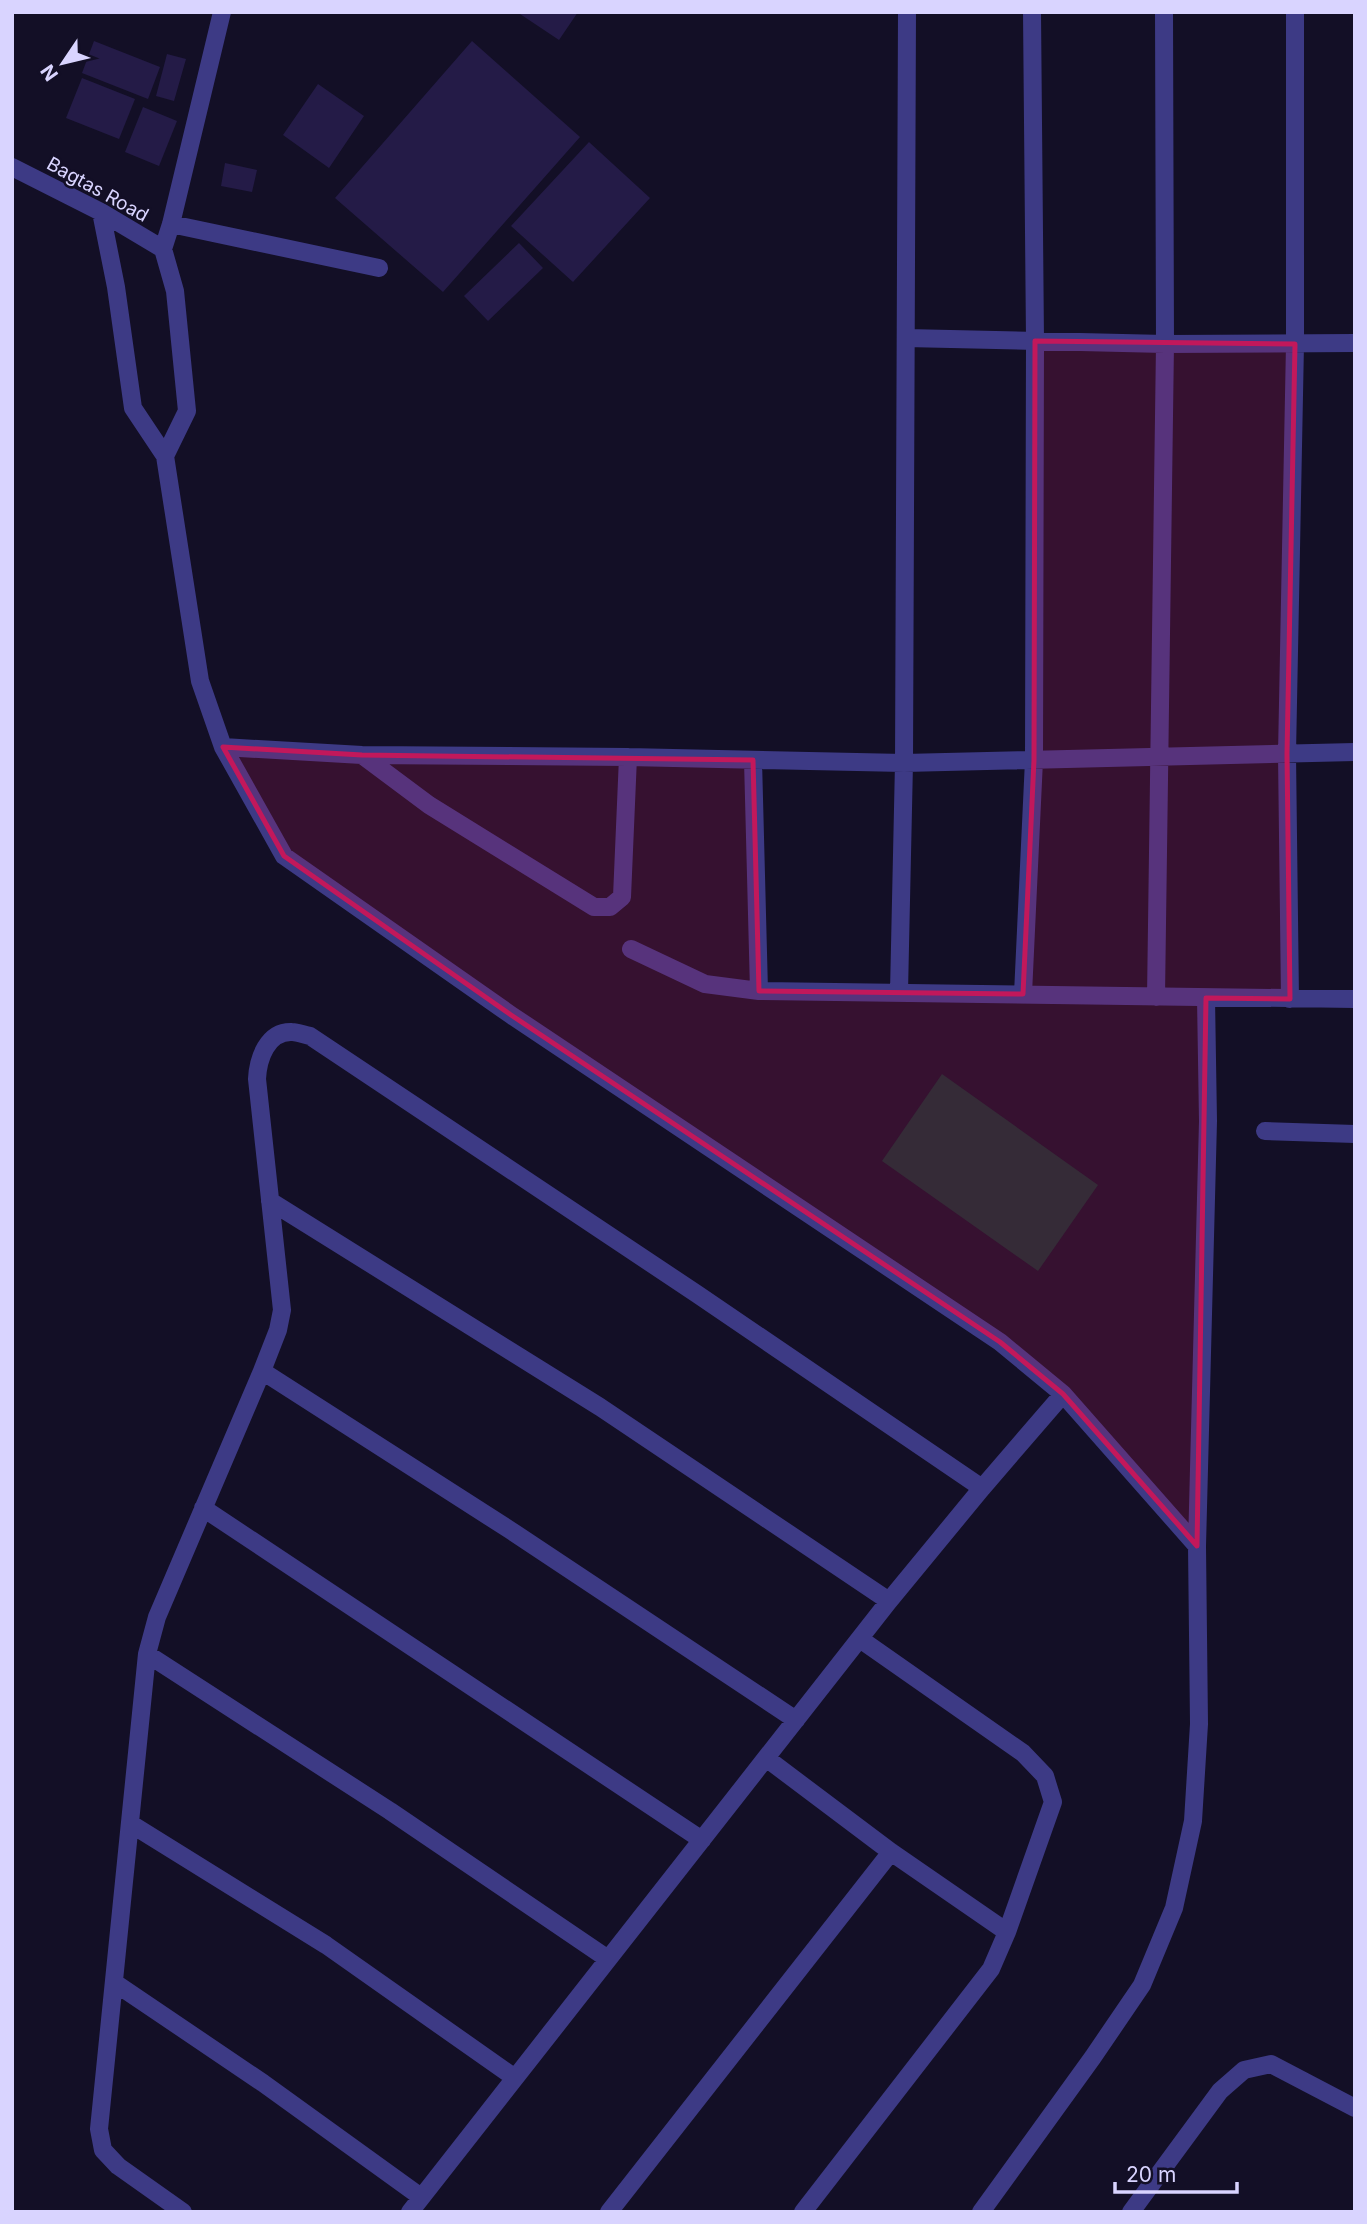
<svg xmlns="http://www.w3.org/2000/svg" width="1367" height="2224" viewBox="0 0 1367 2224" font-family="Inter,sans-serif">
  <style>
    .green { fill: #12302f }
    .building { fill: #241b47 }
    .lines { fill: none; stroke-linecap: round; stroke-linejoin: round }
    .minor { stroke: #3d3a85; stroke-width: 18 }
    .marked { fill: #c2185b; fill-opacity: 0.2; stroke: #c2185b; stroke-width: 5; stroke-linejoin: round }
    .labels { text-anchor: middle; stroke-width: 5; stroke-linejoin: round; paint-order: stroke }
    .street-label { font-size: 19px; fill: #d9d4ff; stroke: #130f26 }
  </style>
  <rect width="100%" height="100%" fill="#130f26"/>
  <path class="green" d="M942,1074l156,111 -60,86 -156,-110z"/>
  <path class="building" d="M517,12h61l-19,28z
    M94,41l66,26 -12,32 -66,-26z
    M472,41l108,96 -137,155 -108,-94z
    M167,54l19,5 -12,42 -18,-5z
    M82,78l53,21 -16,40 -53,-21z
    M318,84l46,32 -35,52 -46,-33z
    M143,107l34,14 -18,45 -34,-14z
    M589,142l61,56 -77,84 -62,-56z
    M225,163l32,7 -5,22 -31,-6z
    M519,243l24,25 -55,53 -24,-25z"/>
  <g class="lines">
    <path class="minor" d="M12,167l89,45 62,37
      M101,212l15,75 17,121 32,48 35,225 23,66 61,109 227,159 489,327 63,52 134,152
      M171,224l208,44
      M906,338l259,6 190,-1
      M165,456l22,-45 -12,-120 -12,-42 8,-25 51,-212
      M223,747l139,8 266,2 276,6 451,-11
      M362,755l67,50 165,102h16l12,-10 6,-140
      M753,760l6,231
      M631,949l74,35 54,7 596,8
      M899,992l5,-229 3,-751
      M1023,994l11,-234 1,-419 -3,-329
      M1156,997l9,-653 -1,-332
      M1290,999l-3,-245 8,-410v-332
      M1265,1131l90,3
      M270,1201l330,206 289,194
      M262,1371l248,159 286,190
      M203,1508l499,332
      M147,1654l243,157 218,148
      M766,1758l125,94 116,80
      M131,1824l195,121 189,133
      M115,1983l148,100 158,114
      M183,2212l-65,-46 -15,-16 -4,-21 48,-475 10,-37 105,-246 16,-41 4,-20 -25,-231c1,-20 10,-48 35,-47 6,0 12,3 18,4l387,258 285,194
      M410,2212l479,-611 93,-113 81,-94
      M609,2212l282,-360
      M803,2212l188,-243 16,-37 46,-130 -8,-26 -22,-23 -163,-114
      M981,2212l112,-155 49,-72 32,-77 19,-87 6,-97 -2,-178 11,-425 -2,-123
      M1131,2212l89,-121 24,-21 27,-6 84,44"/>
  </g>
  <path class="marked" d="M1035,341l260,3 -8,410 3,245 -84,-1 -9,548 -134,-152 -63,-52 -489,-327 -227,-159 -61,-109 139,8 391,5 6,231 264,3 11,-234z"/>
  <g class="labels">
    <g class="street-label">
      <text transform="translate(98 189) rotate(29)" y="7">Bagtas Road</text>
    </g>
  </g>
  <rect width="1367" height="2224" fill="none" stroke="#d9d4ff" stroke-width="28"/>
  <g transform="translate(63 63) rotate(235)" stroke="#130f26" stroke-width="5" paint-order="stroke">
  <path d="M0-5L12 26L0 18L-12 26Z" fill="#d9d4ff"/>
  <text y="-10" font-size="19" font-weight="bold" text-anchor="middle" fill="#d9d4ff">N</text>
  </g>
  <path d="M1115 2182v10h122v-10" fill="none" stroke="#d9d4ff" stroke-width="3.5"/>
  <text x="1126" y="2182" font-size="21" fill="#d9d4ff" stroke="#130f26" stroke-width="5" paint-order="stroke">20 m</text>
</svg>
